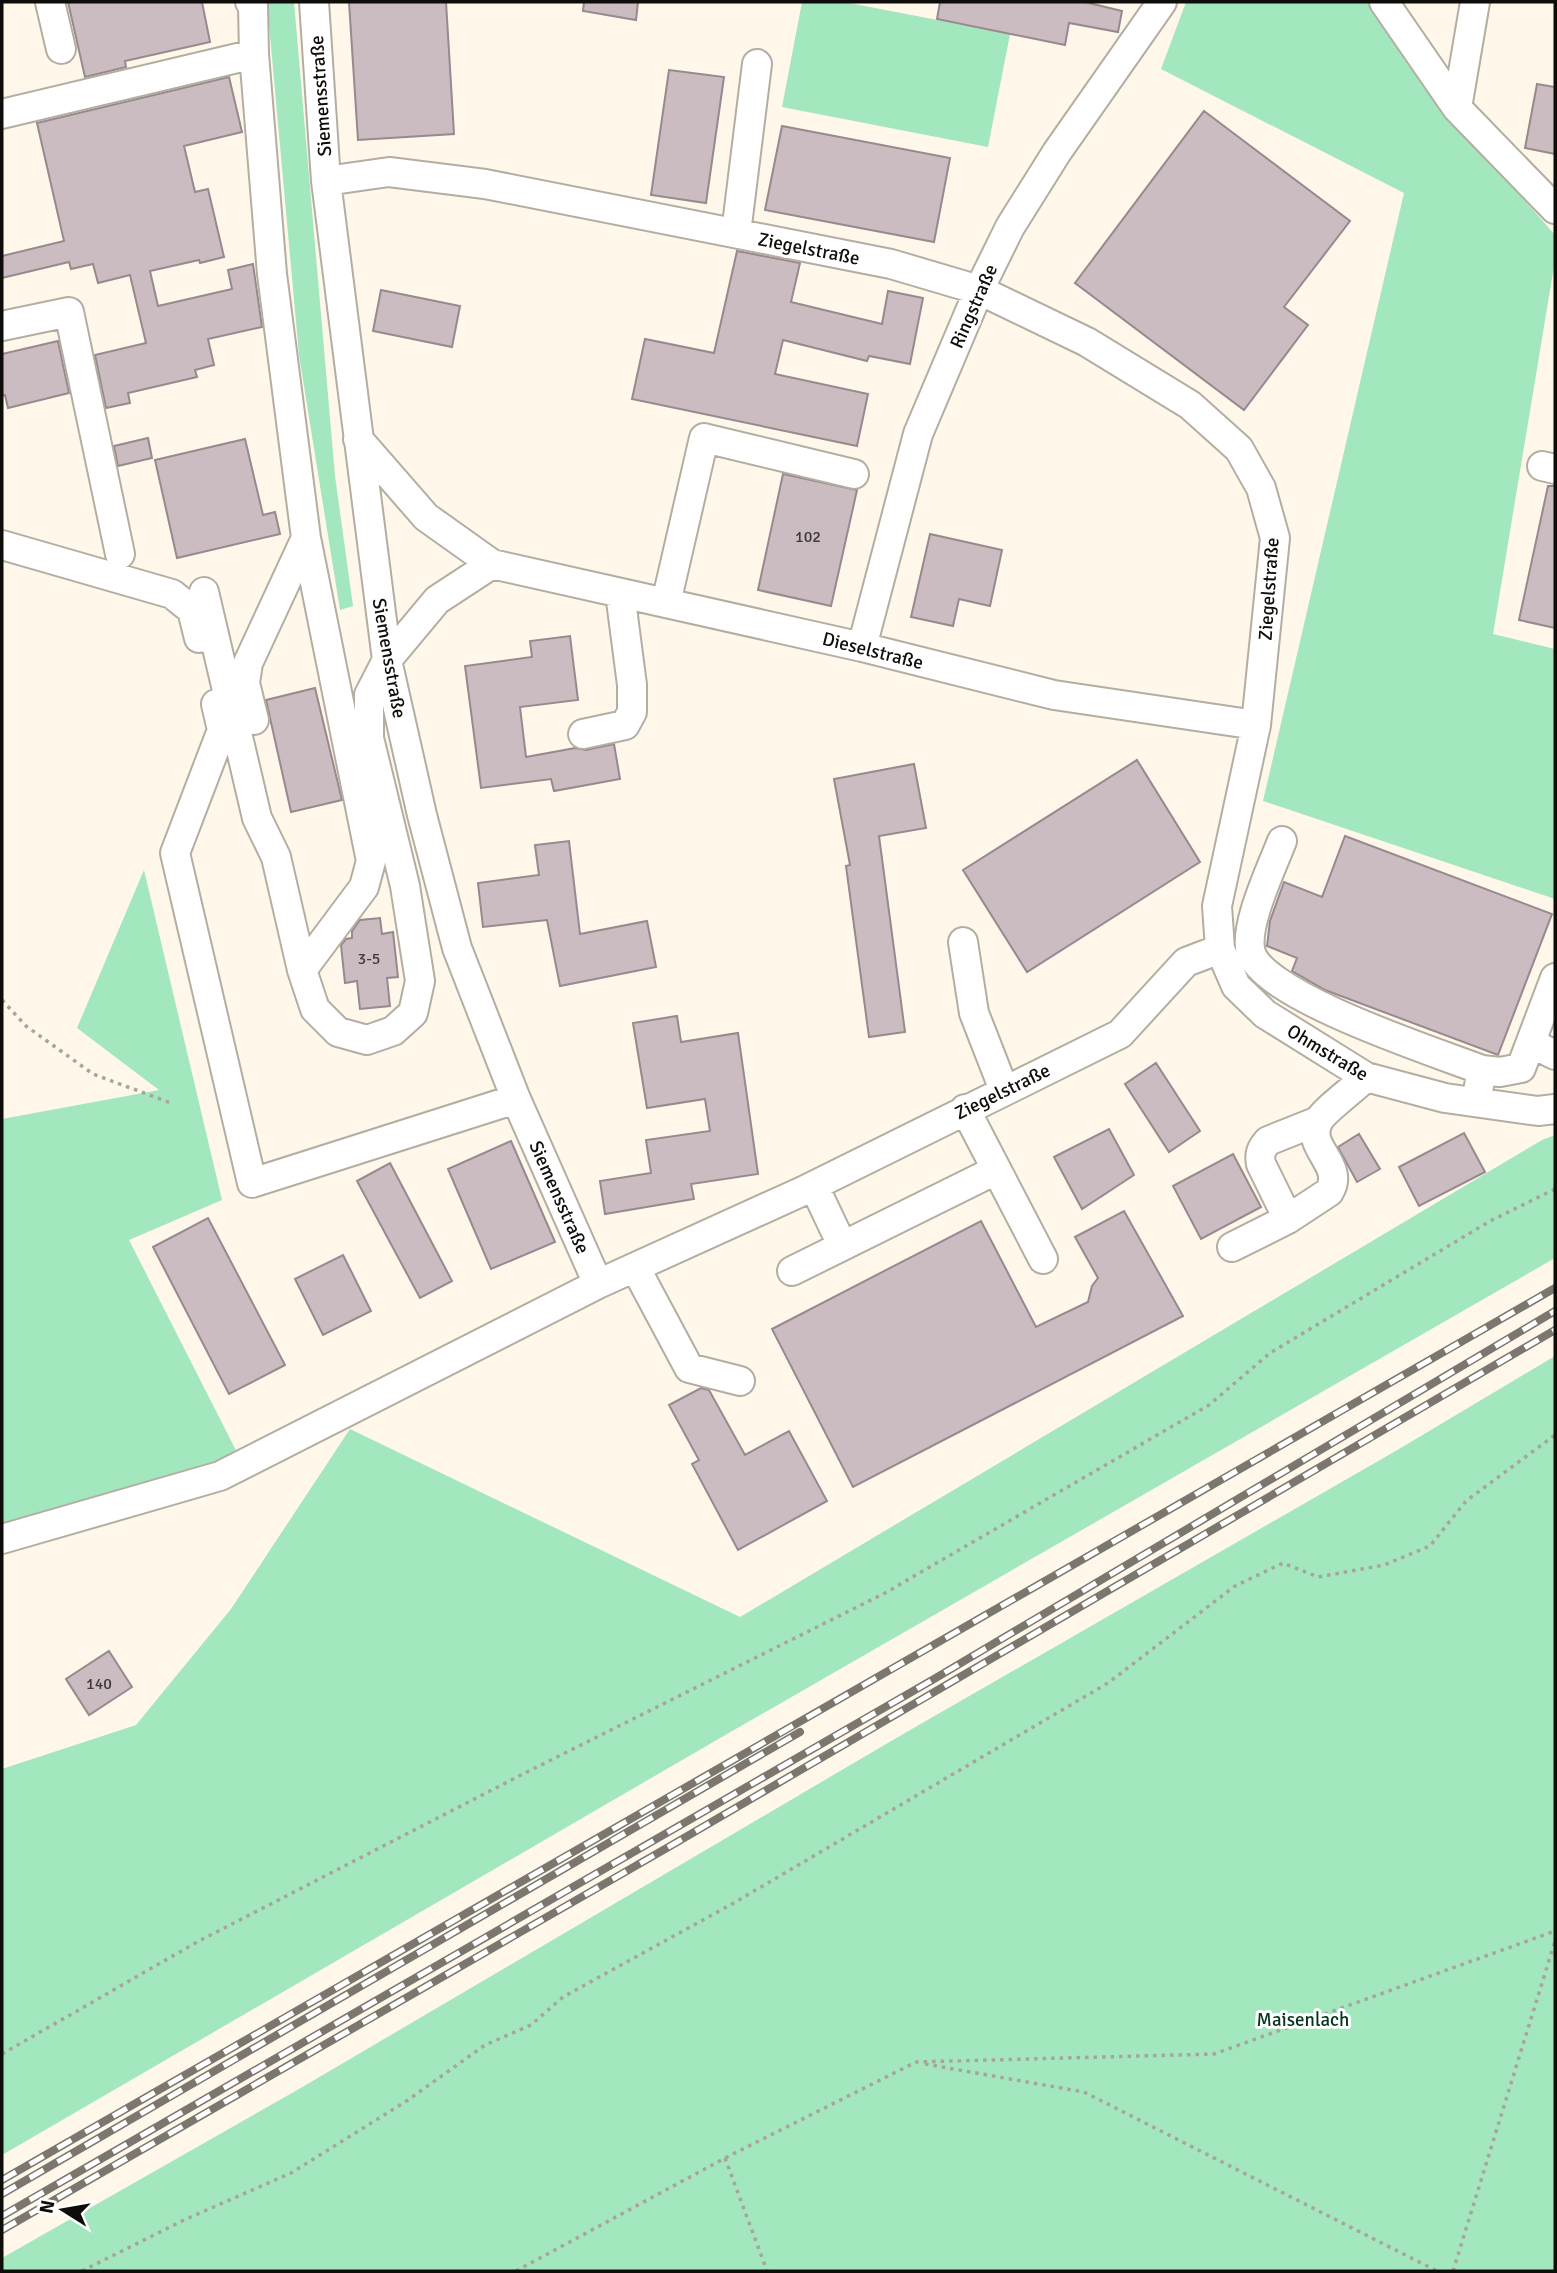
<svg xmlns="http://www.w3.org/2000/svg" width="1557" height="2273" viewBox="0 0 1557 2273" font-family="Signika,sans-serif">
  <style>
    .green { fill: #a3e7be }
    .building { fill: #cbbcc1; stroke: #97898d; stroke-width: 2 }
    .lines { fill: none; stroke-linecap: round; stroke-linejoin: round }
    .minor-casing { stroke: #b4aea2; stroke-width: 32 }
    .path { stroke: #a9a49a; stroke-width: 3.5; stroke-dasharray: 3.5 5; stroke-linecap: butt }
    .minor { stroke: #fff; stroke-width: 28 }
    .rail-casing { stroke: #7b776f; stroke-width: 8 }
    .rail { stroke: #fff; stroke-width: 5; stroke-dasharray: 16; stroke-linecap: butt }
    .labels { text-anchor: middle; stroke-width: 6; stroke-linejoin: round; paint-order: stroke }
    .number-label { font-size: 16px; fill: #3e3937 }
    .street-label { font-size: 19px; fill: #0f0d09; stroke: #fff }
    .park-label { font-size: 19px; fill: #06351e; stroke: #fff }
  </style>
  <rect width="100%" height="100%" fill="#fef7ea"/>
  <path class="green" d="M267,2h27l41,474 18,130 -13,4 -41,-255z
    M802,2h42l166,32 -22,113 -206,-40z
    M1186,2h182l68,97 119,136v25l-62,374 62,15v250l-292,-98 141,-608 -243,-124z
    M144,870l78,330 -93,40 120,236 -247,72v-429l157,-29 -82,-62z
    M1555,1135v123l-828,476 -725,421v-386l134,-44 95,-116 119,-180 390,188 802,-477z
    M1555,1356v915h-1553v-13l297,-169 599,-352 501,-288z"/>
  <path class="building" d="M68,2h134l8,40 -85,19 1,6 -41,10z
    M349,2h97l8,132 -96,6z
    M584,2h54l-2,18 -53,-9z
    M940,2h145l37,9 -4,21 -49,-9 -4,22 -128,-26z
    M669,70l55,7 -18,126 -55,-8z
    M229,77l13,55 -58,14 11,46 13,-3 16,68 -24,6 -1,-3 -49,11 8,35 74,-17 -4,-19 25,-6 9,63 -54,12 6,26 -19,5 2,7 -69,16 2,10 -24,5 -11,-53 51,-12 -16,-68 -32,8 -5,-19 -22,5 -2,-7 -67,16v-22l62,-15 -27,-118z
    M1537,84l18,3v67l-30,-6z
    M1204,111l146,110 -66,86 24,18 -64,85 -169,-127z
    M782,126l168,32 -16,84 -169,-32z
    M737,251l63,12 -9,39 91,22 6,-33 35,7 -13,66 -41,-8 -2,5 -84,-21 -8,34 93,20 -11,52 -225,-47 13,-60 69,14z
    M381,290l79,16 -8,41 -79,-16z
    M58,341l11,52 -61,15 -3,-13 -3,1v-42z
    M148,438l4,20 -34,8 -4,-20z
    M245,439l18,76 12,-3 5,22 -103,24 -22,-98z
    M783,474l74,16 -26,116 -73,-16z
    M1548,486h7v142l-36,-8z
    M930,534l72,16 -12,56 -31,-7 -6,27 -42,-9z
    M570,636l8,64 -58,7 6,50 49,-9 11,2 28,-6 6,35 -66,12 -3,-12 -70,9 -16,-122 67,-9 -2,-16z
    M315,688l27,112 -51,12 -25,-112z
    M1137,760l63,102 -173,110 -64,-102z
    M914,764l12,64 -47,8 26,196 -36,5 -23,-171 4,-1 -16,-86z
    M1345,836l207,78 -54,141 -173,-65 -33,-19 5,-13 -30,-12 3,-25 14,-39 38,15z
    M569,841l11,93 67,-13 9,46 -96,19 -13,-66 -64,7 -5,-44 61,-8 -4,-30z
    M380,918l2,16 11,-2 5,45 -11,1 3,28 -30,3 -3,-28 -12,2 -4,-38 5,-6 6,-1v-7l8,-11z
    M677,1016l4,26 57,-9 20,141 -67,10 3,15 -89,15 -5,-33 51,-8 -5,-33 64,-9 -5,-32 -58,9 -14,-85z
    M1156,1063l44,68 -31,21 -44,-68z
    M1109,1129l25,46 -52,34 -28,-52z
    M1464,1133l21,39 -66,34 -20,-39z
    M1359,1134l21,35 -23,13 -19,-35z
    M511,1141l44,101 -64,27 -43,-100z
    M1233,1154l28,53 -60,32 -28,-53z
    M390,1163l62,118 -32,17 -63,-117z
    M1124,1211l59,105 -330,171 -81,-158 209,-108 55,106 52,-25 4,-16 6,-8 -23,-41z
    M208,1218l77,147 -56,29 -76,-147z
    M343,1255l28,56 -48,24 -28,-56z
    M701,1388l8,2 36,65 44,-24 38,70 -89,49 -46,-86 7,-4 -30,-55z
    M109,1651l23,36 -43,28 -23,-36z"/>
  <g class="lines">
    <g class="minor-casing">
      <path id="minor" d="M50,2l11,47
        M250,2l3,4 1,48 18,220 34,264 -58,125 -3,20 9,37
        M314,2l12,179 61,479 35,155 35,133 59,151 82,185
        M1384,2l73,106 98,101
        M1457,108l18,-106
        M2,114l252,-60
        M736,233l21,-169
        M2,326l67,-14 51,242
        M358,439l68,78 66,47
        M1542,466l13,3
        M2,545l170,49 20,16 7,28
        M204,592l53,226 19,39 26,113 13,39 23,23 29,8 26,-9 20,-18 7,-32 -15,-95 -36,-148v-43l18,-35 50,-60 55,-36 370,83 192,48 202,30
        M666,603l38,-165 150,36
        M862,647l56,-213 61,-144 31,-63 47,-75 105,-150
        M216,704l6,26 -47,123 77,330 264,-84
        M583,734l42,-9 7,-13v-27l-12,-92
        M1282,841c-10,26 -39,86 -31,112 14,44 184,99 231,117l-6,32
        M963,942l11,71 30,77
        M1220,949l16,37 29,28 101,63 79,21 93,13 17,-2
        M302,970l62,-83 7,-26 -65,-323
        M1531,1043l24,12
        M1482,1070l18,2 21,-4 34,-90
        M965,1109l78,150
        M814,1186l28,59
        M1288,1219l41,-27c17,-27 -24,-44 -11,-70 4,-10 38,-35 48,-45
        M1232,1247l56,-28 -27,-55c-2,-10 0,-15 7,-23l50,-20
        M635,1267l54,101 51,13
        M792,1271l204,-101
        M2,1539l218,-63 378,-192 205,-93 317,-157 66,-72 34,-13 -3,-43 39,-181 19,-187 -14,-50 -22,-39 -49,-44 -103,-63 -108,-52 -88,-26 -406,-80 -96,-12 -63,9"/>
    </g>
    <path class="path" d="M2,1000l24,26 67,48 78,29
      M2,2054l195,-112 322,-166 366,-183 324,-188 61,-52 220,-132 65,-32
      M925,2064l159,28 353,179
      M725,2158l42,113
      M82,2271l102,-51 107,-47 117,-73 77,-55 46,-20 32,-28 169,-93 376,-221 127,-97 48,-23 35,14 66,-12 46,-19 36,-45 89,-66
      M516,2271l209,-113 191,-96 298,-8 341,-123
      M1453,2271l102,-330"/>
    <use href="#minor" class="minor"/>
    <g class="rail-casing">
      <path id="rail" d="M2,2180l1553,-892
        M2,2194l798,-462
        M2,2216l932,-537 621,-368
        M2,2230l670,-385 883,-515"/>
    </g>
    <use href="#rail" class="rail"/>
  </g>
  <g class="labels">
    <g class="number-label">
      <text x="808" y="542">102</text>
      <text x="369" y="964">3-5</text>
      <text x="99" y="1689">140</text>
    </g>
    <g class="street-label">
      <text transform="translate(320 96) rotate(-94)" y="7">Siemensstraße</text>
      <text transform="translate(809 248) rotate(11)" y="7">Ziegelstraße</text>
      <text transform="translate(973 306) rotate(-66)" y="7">Ringstraße</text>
      <text transform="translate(1268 589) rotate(-86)" y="7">Ziegelstraße</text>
      <text transform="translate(873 650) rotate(14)" y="7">Dieselstraße</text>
      <text transform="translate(390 658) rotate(80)" y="7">Siemensstraße</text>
      <text transform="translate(1328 1052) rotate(31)" y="7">Ohmstraße</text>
      <text transform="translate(1002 1091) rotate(-26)" y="7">Ziegelstraße</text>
      <text transform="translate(560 1197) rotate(66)" y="7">Siemensstraße</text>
    </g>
    <g class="park-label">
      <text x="1303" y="2026">Maisenlach</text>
    </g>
  </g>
  <rect width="1557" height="2273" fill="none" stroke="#0f0d09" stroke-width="7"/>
  <g transform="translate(63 2210) rotate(281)" stroke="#ffffff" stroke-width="5" paint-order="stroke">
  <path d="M0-5L12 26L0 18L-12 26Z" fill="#0f0d09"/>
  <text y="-10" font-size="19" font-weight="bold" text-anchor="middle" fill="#0f0d09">N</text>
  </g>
</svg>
